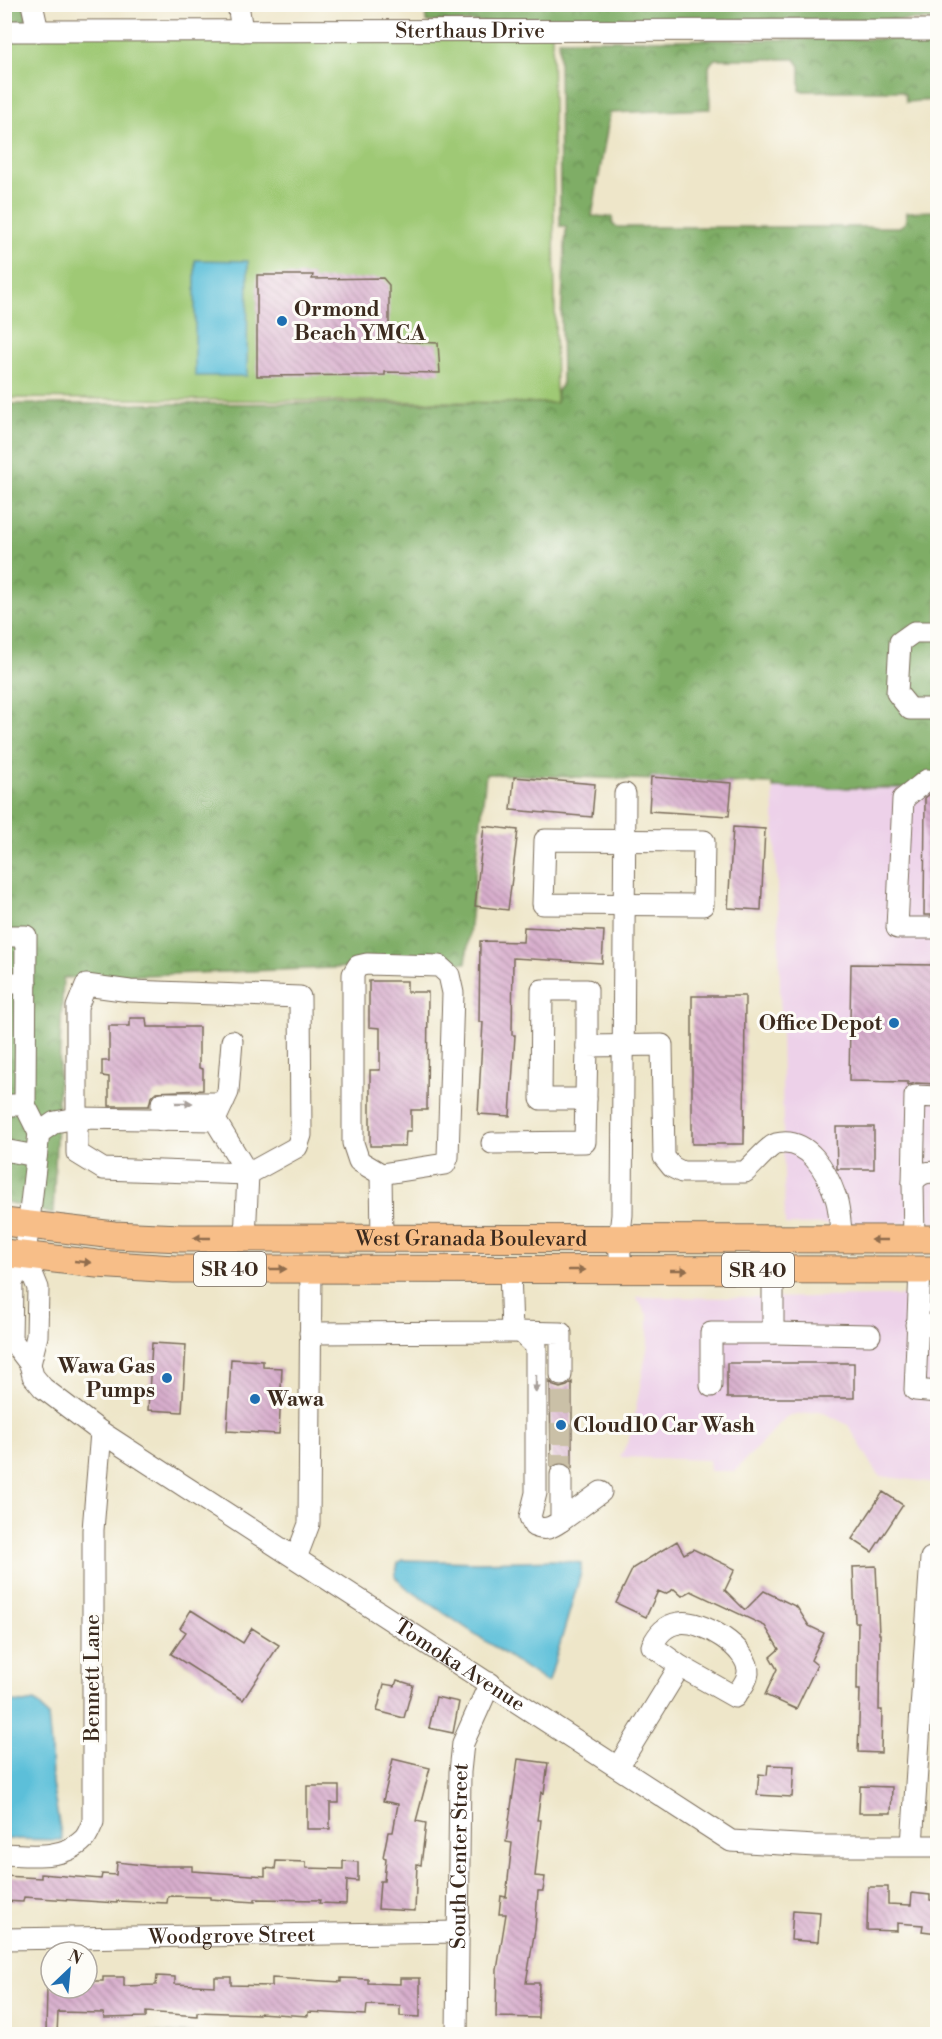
<svg xmlns="http://www.w3.org/2000/svg" width="942" height="2039" viewBox="0 0 942 2039" font-family="'Libre Bodoni',serif">
  <style>
    .built { fill: #edd1e9 }
    .forest { fill: url(#forest-crowns); stroke: #5d6c42; stroke-width: 1.5 }
    .park { fill: #9fc975; stroke: #6d7a4a; stroke-width: 1.5 }
    .water { fill: #5bbfd9; stroke: #4b747c; stroke-width: 1.5 }
    .building { fill: url(#building-back-hatch) }
    .lines { fill: none; stroke-linecap: round; stroke-linejoin: round }
    .minor-tunnel { stroke: #cac0a7; stroke-width: 21; stroke-dasharray: 21 10; stroke-linecap: butt }
    .minor-casing { stroke: #7a6c5a; stroke-width: 23 }
    .major-casing { stroke: #7a6c5a; stroke-width: 29 }
    .minor { stroke: #fff; stroke-width: 21 }
    .major { stroke: #f7be88; stroke-width: 27 }
    .oneway { fill: #a79f9a }
    .oneway2 { fill: #906d4e }
    .poi-dot { fill: #1f6fb2; stroke: #fdfcf7; stroke-width: 2 }
    .labels { text-anchor: middle; stroke-width: 6; stroke-linejoin: round; paint-order: stroke }
    .shield { fill: #fdfcf7; stroke: #75695f; stroke-width: 1.5 }
    .shield-label { font-size: 20px; font-weight: bold; fill: #3b2a1e }
    .street-label { font-size: 21px; fill: #3b2a1e; stroke: #fdfcf7 }
    .poi-label { font-size: 21px; font-weight: bold; fill: #3b2a1e; stroke: #fdfcf7; text-anchor: start }
  </style>
  <defs>
    <pattern id="forest-crowns" width="20" height="18" patternUnits="userSpaceOnUse" patternTransform="scale(1.5)"><rect width="20" height="18" fill="#7fad66"/><path d="M2 6a3 3 0 1 1 6 0M12 15a3 3 0 1 1 6 0" fill="none" stroke="#698d53"/></pattern>
    <pattern id="building-back-hatch" width="6" height="6" patternUnits="userSpaceOnUse" patternTransform="scale(1.5)"><rect width="6" height="6" fill="#d8aecd"/><path d="M-1 5l2 2M0 0l6 6M5-1l2 2" fill="none" stroke="#b08ea6"/></pattern>
  </defs>
  <rect width="100%" height="100%" fill="#fdfcf7"/>
  <filter id="ink" filterUnits="userSpaceOnUse"><feTurbulence type="fractalNoise" baseFrequency=".0167" numOctaves="2"/><feDisplacementMap in="SourceGraphic" scale="12" xChannelSelector="R" yChannelSelector="G"/><feConvolveMatrix kernelMatrix="1 2 1 2 8 2 1 2 1" color-interpolation-filters="sRGB"/></filter>
  <filter id="wash" filterUnits="userSpaceOnUse"><feTurbulence type="fractalNoise" baseFrequency=".008" numOctaves="4" result="noise"/><feDisplacementMap in="SourceGraphic" scale="24" xChannelSelector="R" yChannelSelector="G"/><feGaussianBlur stdDeviation="1.35" result="paint"/><feColorMatrix in="noise" values="0 0 0 0 0 0 0 0 0 0 0 0 0 0 0 0 0 1.4 0 .05"/><feComposite in="paint" operator="in"/></filter>
  <g filter="url(#wash)">
    <rect width="100%" height="100%" fill="#eee6c9"/>
    <path class="built" d="M773,788h164v435l-152,2 -6,-285z
      M937,1295v188l-58,-7 -31,-51 -28,-14 -34,6 -51,54h-25l-1,-11 -89,-3 8,-16 6,-23 14,-74v-28l-12,-19 125,1z"/>
    <path class="forest" d="M937,4l1,16 -512,2v-17z
      M5,5h19l4,18h-23z
      M937,39v61l-31,2 -1,-8 -5,-3h-100v-25l-5,-7h-80l-4,4 -2,4 1,42 -100,4 -18,103 20,1 1,8 5,2h281l6,-4 2,-11 30,-1v577h-164v-4l-287,-10 -20,189 -403,15 -10,236 -48,-12v-798l551,-1 1,-12 5,-7 -1,-63 5,-94 -6,-1 -1,-186z
      M5,2027l198,7h-198z"/>
    <path class="park" d="M5,31h547l4,372 -551,-5z"/>
    <path class="water" d="M195,260l53,1 -1,115h-52z
      M403,1560l75,2 79,-2 24,3v10l-32,108 -3,1 -139,-94 -12,-11 3,-14z
      M4,1701l19,2 11,-2 5,3 9,12 3,31 1,37 10,56 -57,-1z"/>
    <g id="blocks">
      <path class="building" d="M257,275h56l-1,4 71,-1 6,7v52h3v4l46,2 2,30 -55,-1v3l-128,1z
        M514,777l81,7 -3,33 -81,-7z
        M651,777l81,6 -3,33 -80,-5z
        M931,793l7,1v121h-14l1,-117z
        M484,826l34,4 -10,80 -33,-4z
        M733,827l32,2 -4,81 -33,-2z
        M524,927l80,4 -2,32 -89,-5 -1,77h3l-5,81 -32,-2 5,-92h-4l1,-81 43,1z
        M851,964l87,1v119l-22,-1 -8,2v-3l-59,-1z
        M369,981h38v11h21l-1,118h-16v21h-5l-1,15h-35v-76h10v-42l-11,-1z
        M692,996h53l-1,148h-52z
        M130,1018h16l1,9h52v41l4,1v21l-47,2 -5,5 -2,9h-40v-29l-7,-1v-15h7v-35h21z
        M836,1127h38v42h-37z
        M152,1343l34,2 -4,67 -34,-2z
        M231,1359l32,2v6l19,1 -3,66 -52,-3z
        M727,1363h127v35h-127z
        M550,1381l4,5 6,2 7,-2 5,-4v86l-10,-6 -11,5z
        M883,1492l20,13 -31,47 -20,-13z
        M677,1541l7,13 9,-5 42,20 -10,21 20,20 19,-19 33,16 12,19 15,7 -13,27 6,5 -21,44 -31,-14 12,-26 -7,-12 9,-8 -14,-23 -74,-35 -9,5 -8,-7 -9,5 -7,-3 -12,26 -30,-14 17,-35z
        M876,1566l3,68h1l-1,76h3l-1,43 -23,-1 2,-62h-3l1,-68h-3l-2,-55z
        M191,1610l52,33 9,-15 27,17 -36,55 -72,-46 15,-22 -6,-4z
        M397,1680l16,5 -9,33 -27,-7 7,-27 11,2z
        M436,1697l23,5 -6,31 -24,-5z
        M393,1759l37,9 -14,53 10,2 -5,42 -4,-1 -2,47 -37,-2 2,-28h4l2,-23 -3,-1 5,-25h5l5,-28 -15,-3z
        M518,1759l30,4 -4,30 -3,-1 -4,28h4l-6,56 10,1 -2,14h-5l-3,38 -9,54h13l-1,35 -42,-1 1,-47 9,-56h-7l2,-18 5,1 6,-54 -6,-1z
        M768,1765l26,1 -2,31 -35,-2 2,-21 8,1z
        M307,1786h32v17h-9v26h-23z
        M860,1786l32,1 -1,26h-32z
        M276,1861l30,1v6l37,1v-8l15,1v19l-11,-1 -1,24 -27,-1 1,-3 -65,-1v3l-45,-3v-2l-42,-1 -1,7 -50,-2v2l-93,-6 -1,5 -19,-1v-25l37,2v-4l60,5 1,-5 14,1 1,-13 35,4h40v5l73,5v-8l10,1z
        M868,1887h20v17l23,1 1,-12 18,2v5l8,1v32l-16,-2 1,-6 -26,-2v8l-30,-1z
        M793,1910l27,2 -2,30 -27,-2z
        M157,1976l18,1v7l40,2v-9h16v8l41,1v-8l69,4v-4l27,1v4l32,1v-6h20v39l-20,-1v-10l-33,-1 -1,10 -58,-3v4l-49,-3v1l-62,-2v4l-51,-4v5l-42,1 -1,-5 -45,-1 -1,22h-11l1,-46h40v-7h16v-4h21v9l32,-1z"/>
    </g>
  </g>
  <g filter="url(#ink)">
    <use href="#blocks" fill-opacity="0" stroke="#7a6c5a" stroke-width="1.5"/>
    <g class="lines">
      <path class="minor-tunnel" d="M561,1475v-100"/>
      <g class="minor-casing">
        <g id="minor">
          <path d="M32,4l6,27"/>
          <path d="M238,4l4,27"/>
          <path id="s1" d="M4,31l934,-1"/>
          <path d="M938,632h-24l-14,10 -3,51 13,16h28"/>
          <path d="M938,781l-11,-1 -24,19 -6,129h41"/>
          <path d="M545,840l159,1 -1,64 -160,-1z"/>
          <path d="M4,936h22l-1,169 14,28"/>
          <path d="M367,964l72,2 10,9 4,18 -5,164 -3,7 -64,10 -22,-13 -6,-18v-169l5,-8z"/>
          <path d="M4,983h22"/>
          <path d="M86,985l44,6 170,6 1,138 -4,12 -49,27 -145,-5 -26,-16v-146z"/>
          <path d="M586,1099h-45l1,-109h45v56"/>
          <path d="M4,1105h21"/>
          <path d="M162,1120v-17h61"/>
          <path d="M215,1120l13,-28 4,-51"/>
          <path d="M492,1143l93,-1 2,-96 75,-1 2,112 8,10 10,5h63c7,-6 24,-26 31,-28 32,-8 51,28 60,54 4,12 4,28 6,42"/>
          <path d="M4,1150l32,6"/>
          <path d="M381,1174l1,65"/>
          <path d="M913,1183l2,-87 23,1"/>
          <path id="s2" d="M245,1238l3,-64 -33,-54 -138,-2 -22,4 -16,11 -14,123 -13,27 -1,56 19,25 3,12 10,12 58,44 630,409 84,5h123"/>
          <path d="M914,1240l-1,-57c6,-10 13,-11 25,-11"/>
          <path d="M25,1256l13,32 -1,48 -7,28"/>
          <path d="M621,1270l-2,-30 3,-25 3,-421"/>
          <path d="M920,1270l-5,120 23,2"/>
          <path d="M916,1325l22,1"/>
          <path d="M515,1332l46,1v42"/>
          <path d="M521,1332l15,14v147l-6,24 4,9c11,5 17,2 27,-5v-46"/>
          <path d="M310,1333l202,-1 -2,-62"/>
          <path d="M773,1333l97,2"/>
          <path d="M711,1386v-53h62v-63"/>
          <path d="M561,1521l40,-29"/>
          <path d="M296,1558l13,-34 2,-255"/>
          <path d="M618,1767l62,-101 -28,-20c6,-12 13,-21 27,-23 22,-4 71,25 69,50 -1,9 -8,16 -13,24l-55,-31"/>
          <path d="M912,1845l19,-287"/>
          <path d="M4,1854c26,1 60,6 80,-15 4,-4 6,-11 9,-17v-292l8,-98"/>
          <path id="s3" d="M4,1939l455,-7"/>
          <path id="s4" d="M457,2034l3,-262 3,-29 27,-60"/>
        </g>
      </g>
      <g class="major-casing">
        <g id="major">
          <path id="s5" d="M4,1222l110,13 67,3 757,1"/>
          <path d="M4,1253l93,11 77,5 764,1"/>
        </g>
      </g>
      <use href="#minor" class="minor"/>
      <use href="#major" class="major"/>
    </g>
    <defs><path id="oneway-solid" d="M-6-.8H1V-3.2L6.5 0L1 3.2V.8H-6Z" transform="scale(1.5)"/></defs>
    <g class="oneway">
      <use href="#oneway-solid" transform="translate(184 1103)"/>
      <use href="#oneway-solid" transform="translate(536 1384) rotate(90)"/>
    </g>
    <g class="oneway2">
      <use href="#oneway-solid" transform="translate(202 1238) rotate(-180)"/>
      <use href="#oneway-solid" transform="translate(879 1240) rotate(-180)"/>
      <use href="#oneway-solid" transform="translate(83 1262) rotate(6)"/>
      <use href="#oneway-solid" transform="translate(278 1269)"/>
      <use href="#oneway-solid" transform="translate(577 1270)"/>
      <use href="#oneway-solid" transform="translate(679 1270)"/>
    </g>
  </g>
  <g class="poi-dot">
    <circle cx="282" cy="321" r="6"/>
    <circle cx="894" cy="1023" r="6"/>
    <circle cx="167" cy="1378" r="6"/>
    <circle cx="255" cy="1399" r="6"/>
    <circle cx="561" cy="1425" r="6"/>
  </g>
  <g class="labels">
    <g class="shield">
      <rect x="194" y="1252" width="72" height="34" rx="4.5"/>
      <rect x="722" y="1253" width="72" height="34" rx="4.5"/>
    </g>
    <g class="shield-label">
      <text x="230" y="1276">SR 40</text>
      <text x="758" y="1277">SR 40</text>
    </g>
    <g class="street-label">
      <text dy="7" stroke="none"><textPath href="#s1" startOffset="466">Sterthaus Drive</textPath></text>
      <text dy="7" stroke="none"><textPath href="#s5" startOffset="468">West Granada Boulevard</textPath></text>
      <text dy="7" stroke="none"><textPath href="#s2" startOffset="1077">Tomoka Avenue</textPath></text>
      <text transform="translate(92 1678) rotate(-90)" y="7">Bennett Lane</text>
      <text dy="7" stroke="none"><textPath href="#s4" startOffset="178">South Center Street</textPath></text>
      <text dy="7" stroke="none"><textPath href="#s3" startOffset="228">Woodgrove Street</textPath></text>
    </g>
    <g class="poi-label">
      <text x="294" y="316">Ormond<tspan x="294" dy="24">Beach YMCA</tspan></text>
      <text x="882" y="1030" text-anchor="end">Office Depot</text>
      <text x="155" y="1373" text-anchor="end">Wawa Gas<tspan x="155" dy="24">Pumps</tspan></text>
      <text x="267" y="1406">Wawa</text>
      <text x="573" y="1432">Cloud10 Car Wash</text>
    </g>
  </g>
  <rect width="942" height="2039" fill="none" stroke="#fdfcf7" stroke-width="24"/>
  <g transform="translate(69 1970) rotate(26)"><circle r="28" fill="#fdfcf7" stroke="#afa8a0" stroke-width="1.5"/>
  <path d="M0-4.5L10 22L0 15L-10 22Z" fill="#1f6fb2"/>
  <text y="-9" font-size="16" font-weight="bold" text-anchor="middle" fill="#3b2a1e">N</text>
  </g>
</svg>
